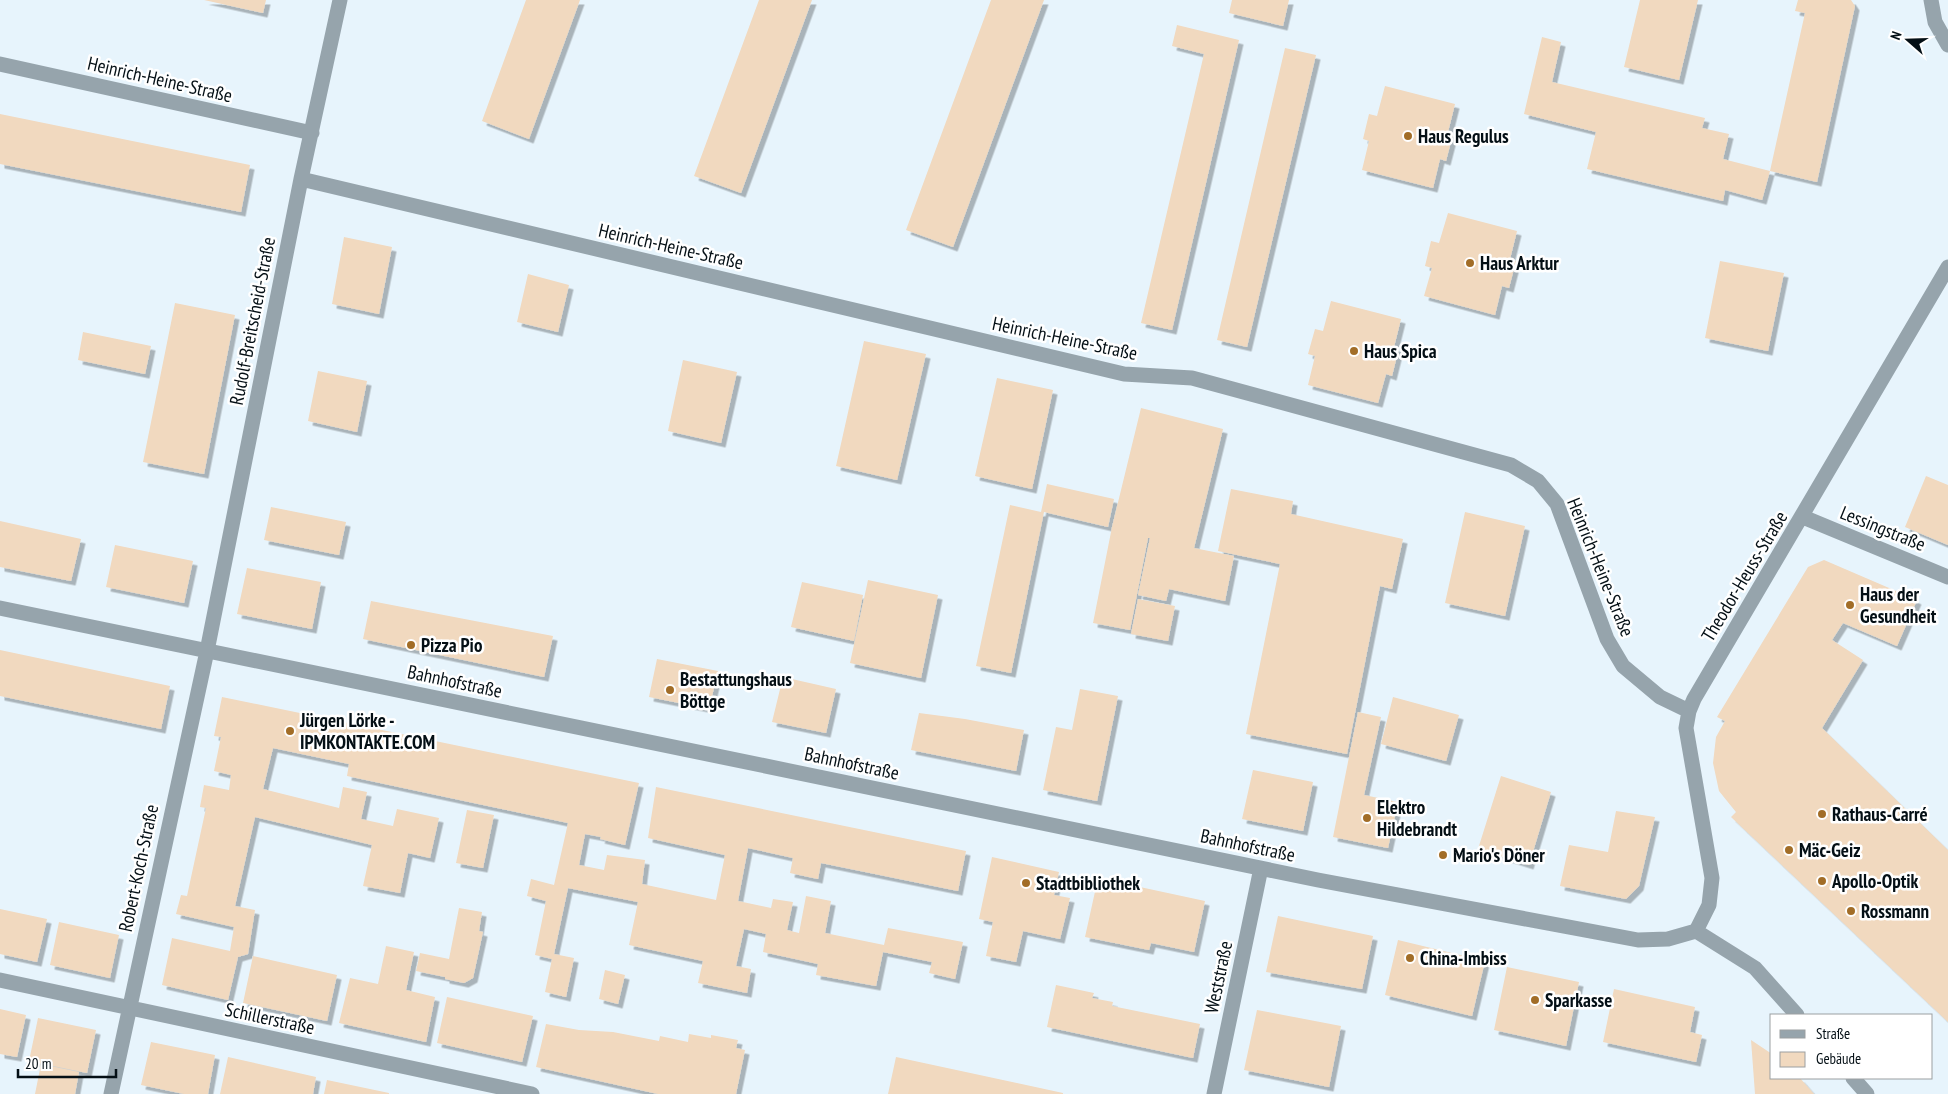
<svg xmlns="http://www.w3.org/2000/svg" width="1948" height="1094" viewBox="0 0 1948 1094" font-family="'PT Sans Narrow',sans-serif">
  <style>
    .building { fill: #f1d9bf; filter: url(#shadow) }
    .lines { fill: none; stroke-linecap: round; stroke-linejoin: round }
    .minor { stroke: #96a4ac; stroke-width: 15 }
    .poi-dot { fill: #a26d27; stroke: #fff; stroke-width: 2 }
    .labels { text-anchor: middle; stroke-width: 5; stroke-linejoin: round; paint-order: stroke }
    .street-label { font-size: 19px; fill: #040f15; stroke: #fff }
    .poi-label { font-size: 19px; font-weight: bold; fill: #040f15; stroke: #fff; text-anchor: start }
  </style>
  <defs>
    <filter id="shadow"><feDropShadow dx="4.5" dy="4.5" stdDeviation="0" flood-color="#0004"/></filter>
  </defs>
  <rect width="100%" height="100%" fill="#e7f4fc"/>
  <path class="building" d="M204,0h62l-3,13z
    M526,0h54l-51,139 -47,-18z
    M759,0h53l-71,193 -47,-17z
    M991,0h53l-91,247 -47,-17z
    M1232,0h57l-6,26 -54,-13z
    M1640,0h58l-19,80 -55,-13z
    M1798,0h53l4,6 -38,176 -47,-11 -8,29 -37,-10 -2,11 -136,-32 9,-37 -72,-18 18,-77 19,5 -9,40 153,36 -3,10 27,6 -6,25 47,12 35,-158 -10,-2z
    M1177,25l62,15 -67,290 -31,-7 63,-269 -32,-8z
    M1285,48l31,7 -69,292 -30,-7z
    M1385,86l70,18 -7,28 5,2 -7,27 -6,-2 -7,29 -71,-18 7,-29 -6,-2 6,-25 8,2z
    M0,114l250,51 -9,47 -241,-48z
    M1448,213l69,18 -7,28 6,2 -7,27 -7,-2 -7,29 -71,-19 8,-28 -7,-2 6,-25 8,2z
    M344,237l48,10 -13,67 -47,-10z
    M1720,261l64,12 -16,78 -63,-13z
    M528,274l41,11 -11,47 -41,-10z
    M1331,301l70,18 -7,28 5,1 -7,28 -6,-2 -8,29 -70,-18 7,-29 -7,-2 7,-25 8,2z
    M175,303l60,12 -31,159 -61,-12z
    M83,332l68,14 -6,28 -67,-14z
    M864,341l62,13 -29,126 -61,-14z
    M683,360l54,12 -16,71 -53,-12z
    M318,371l49,10 -10,51 -49,-11z
    M997,378l56,12 -21,99 -57,-13z
    M1141,408l82,21 -29,119 40,8 -9,45 -56,-12 -3,12 -28,-6 12,-57h-2l-18,92 -37,-7 19,-96z
    M1926,476l22,9v60l-43,-18z
    M1047,484l67,15 -6,28 -64,-15 -33,161 -35,-7 34,-161 31,7z
    M1231,489l62,12 -2,13 112,25 -11,50 -12,-3 -33,168 -101,-20 34,-170 -62,-13z
    M271,507l75,15 -7,33 -75,-15z
    M1465,512l60,14 -20,90 -60,-13z
    M0,521l81,18 -10,42 -71,-14z
    M115,545l78,16 -9,42 -78,-16z
    M1824,560l93,40 -20,46 -54,-23 -11,17 31,20 -41,68 126,122v172l-217,-205 5,-5 -17,-21 -6,-28 3,-26 9,-16 -8,-4 91,-150z
    M247,568l74,14 -9,47 -75,-15z
    M868,580l70,15 -17,83 -71,-15z
    M802,582l61,13 -9,46 -63,-14z
    M1138,599l37,7 -7,35 -37,-7z
    M371,601l182,35 -9,41 -181,-38z
    M0,650l170,36 -9,43 -161,-33z
    M657,659l61,12 -9,38 -60,-12z
    M783,677l53,12 -10,44 -54,-11z
    M1080,689l38,7 -21,105 -54,-11 13,-63 16,3z
    M222,697l417,86 -14,62 -25,-6 1,-2 -16,-3 -6,31 25,5 3,-15 38,5 -3,24 74,16 9,-45 -77,-17 8,-51 310,64 -8,40 -137,-28 -3,16 -28,-6 3,-15 -45,-10 -10,53 33,7 2,-9 20,3 -6,28 12,3 7,-37 25,5 -6,32 59,12 4,-17 75,14 -8,37 -26,-6 3,-11 -49,-10 -7,34 -60,-11 2,-11 -55,-12 3,-18 -22,-5 -8,37 15,3 -4,24 -49,-10 5,-22 -74,-16 9,-43 -70,-14 -14,66 20,4 -8,39 -21,-5 7,-33 -17,-4 11,-54 -19,-5 4,-17 23,6 14,-62 -221,-47 2,-12 -76,-16 -10,41 76,19 4,-21 24,5 -6,27 32,7 4,-17 42,9 -9,40 -22,-5 -8,40 -37,-7 9,-41 -117,-28 -20,89 20,4 -7,44 -10,3 -10,43 -66,-15 10,-47 58,13 4,-24 -58,-13 5,-19 6,1 19,-88 -6,-1 4,-22 25,5 2,-15 -17,-4 7,-34 -7,-1z
    M1393,697l66,18 -13,46 -65,-17z
    M1358,712l23,5 -17,78 34,7 -10,46 -55,-11z
    M919,713l46,6 59,11 -8,41 -105,-21z
    M1253,770l60,12 -10,49 -61,-12z
    M1501,776l50,16 -22,73 -51,-16z
    M467,810l27,5 -11,53 -27,-5z
    M1616,811l39,6 -16,69 -13,13 -66,-13 9,-41 39,7z
    M992,857l67,15 -5,23 16,3 -10,41 -37,-8 -7,31 -30,-6 7,-34 -14,-3z
    M1098,878l107,23 -11,51 -43,-9 -2,7 -64,-13z
    M459,908l23,4 -3,19 4,1 -10,46 -9,5 -19,-4v-2l-29,-6 4,-18 29,6z
    M0,909l47,10 -10,43 -37,-8z
    M1278,916l95,20 -11,53 -96,-17z
    M59,922l60,13 -9,43 -60,-13z
    M1398,940l87,21 -13,55 -87,-21z
    M386,946l28,6 -8,38 29,7 -9,45 -87,-19 11,-45 28,6z
    M253,956l84,19 -10,46 -84,-18z
    M1507,967l72,15 -13,64 -72,-16z
    M605,970l20,5 -7,29 -19,-5z
    M1056,985l38,8 -2,5 21,4 -1,4 88,18 -7,34 -146,-31z
    M1614,989l81,18 -5,25 12,3 -6,27 -93,-20z
    M447,997l86,19 -11,46 -85,-19z
    M0,1009l26,6 -9,42 -17,-3z
    M1257,1010l84,16 -12,61 -85,-17z
    M38,1018l58,12 -9,43 -58,-12z
    M546,1024l33,6 34,2 46,9 1,-5 28,6 1,-8 22,4v-3l27,5 -2,8 9,2 -9,44h-78l-122,-27z
    M1751,1040l21,14v24h28l14,16h-59z
    M151,1042l64,13 -7,39h-24l-43,-9z
    M228,1057l88,20 -3,17h-93z
    M896,1057l167,36v1h-175z
    M41,1064l38,8 -4,22h-40z
    M327,1080l62,13v1h-65z"/>
  <g class="lines">
    <path class="minor" d="M1931,0l4,22 13,23
      M0,64l312,69
      M301,179l823,195 68,4 319,87 27,16 19,23 50,135 16,27 37,31 29,14
      M1803,517l145,60
      M0,608l1318,272 320,60 30,-1 28,-8
      M1696,931l13,-26 3,-27 -26,-150 3,-17 5,-12 254,-432
      M1696,931l59,37 42,47
      M0,980l532,114
      M1853,1078l14,16
      M111,1094l96,-443 94,-472 39,-179
      M1214,1094l47,-226"/>
  </g>
  <g class="poi-dot">
    <circle cx="1408" cy="136" r="5"/>
    <circle cx="1470" cy="263" r="5"/>
    <circle cx="1354" cy="351" r="5"/>
    <circle cx="1850" cy="605" r="5"/>
    <circle cx="411" cy="645" r="5"/>
    <circle cx="670" cy="690" r="5"/>
    <circle cx="290" cy="731" r="5"/>
    <circle cx="1822" cy="814" r="5"/>
    <circle cx="1367" cy="818" r="5"/>
    <circle cx="1789" cy="850" r="5"/>
    <circle cx="1443" cy="855" r="5"/>
    <circle cx="1822" cy="881" r="5"/>
    <circle cx="1026" cy="883" r="5"/>
    <circle cx="1851" cy="911" r="5"/>
    <circle cx="1410" cy="958" r="5"/>
    <circle cx="1535" cy="1000" r="5"/>
  </g>
  <g class="labels">
    <g class="street-label">
      <text transform="translate(160 79) rotate(13)" y="7">Heinrich-Heine-Straße</text>
      <text transform="translate(671 246) rotate(13)" y="7">Heinrich-Heine-Straße</text>
      <text transform="translate(252 321) rotate(-79)" y="7">Rudolf-Breitscheid-Straße</text>
      <text transform="translate(1065 338) rotate(12)" y="7">Heinrich-Heine-Straße</text>
      <text transform="translate(1883 528) rotate(22)" y="7">Lessingstraße</text>
      <text transform="translate(1601 567) rotate(68)" y="7">Heinrich-Heine-Straße</text>
      <text transform="translate(1744 576) rotate(-59)" y="7">Theodor-Heuss-Straße</text>
      <text transform="translate(455 681) rotate(12)" y="7">Bahnhofstraße</text>
      <text transform="translate(852 763) rotate(12)" y="7">Bahnhofstraße</text>
      <text transform="translate(1248 845) rotate(12)" y="7">Bahnhofstraße</text>
      <text transform="translate(138 868) rotate(-78)" y="7">Robert-Koch-Straße</text>
      <text transform="translate(1218 977) rotate(-78)" y="7">Weststraße</text>
      <text transform="translate(270 1018) rotate(12)" y="7">Schillerstraße</text>
    </g>
    <g class="poi-label">
      <text x="1418" y="143">Haus Regulus</text>
      <text x="1480" y="270">Haus Arktur</text>
      <text x="1364" y="358">Haus Spica</text>
      <text x="1860" y="601">Haus der<tspan x="1860" dy="22">Gesundheit</tspan></text>
      <text x="421" y="652">Pizza Pio</text>
      <text x="680" y="686">Bestattungshaus<tspan x="680" dy="22">Böttge</tspan></text>
      <text x="300" y="727">Jürgen Lörke -<tspan x="300" dy="22">IPMKONTAKTE.COM</tspan></text>
      <text x="1377" y="814">Elektro<tspan x="1377" dy="22">Hildebrandt</tspan></text>
      <text x="1832" y="821">Rathaus-Carré</text>
      <text x="1799" y="857">Mäc-Geiz</text>
      <text x="1453" y="862">Mario's Döner</text>
      <text x="1832" y="888">Apollo-Optik</text>
      <text x="1036" y="890">Stadtbibliothek</text>
      <text x="1861" y="918">Rossmann</text>
      <text x="1420" y="965">China-Imbiss</text>
      <text x="1545" y="1007">Sparkasse</text>
    </g>
  </g>
  <rect x="1770" y="1014" width="162" height="65" fill="#ffffff" stroke="#9b9fa1"/>
  <rect x="1780" y="1030" width="25" height="8" fill="#96a4ac" stroke="#9b9fa1"/>
  <text x="1816" y="1039" font-size="15" fill="#040f15">Straße</text>
  <rect x="1780" y="1052" width="25" height="15" fill="#f1d9bf" stroke="#9b9fa1"/>
  <text x="1816" y="1064" font-size="15" fill="#040f15">Gebäude</text>
  <g transform="translate(1908 40) rotate(290)" stroke="#ffffff" stroke-width="4" paint-order="stroke">
  <path d="M0-4L9 19L0 12L-9 19Z" fill="#040f15"/>
  <text y="-8" font-size="14" font-weight="bold" text-anchor="middle" fill="#040f15">N</text>
  </g>
  <path d="M18 1069v8h98v-8" fill="none" stroke="#040f15" stroke-width="2.5"/>
  <text x="25" y="1069" font-size="15" fill="#040f15" stroke="#ffffff" stroke-width="4" paint-order="stroke">20 m</text>
</svg>
